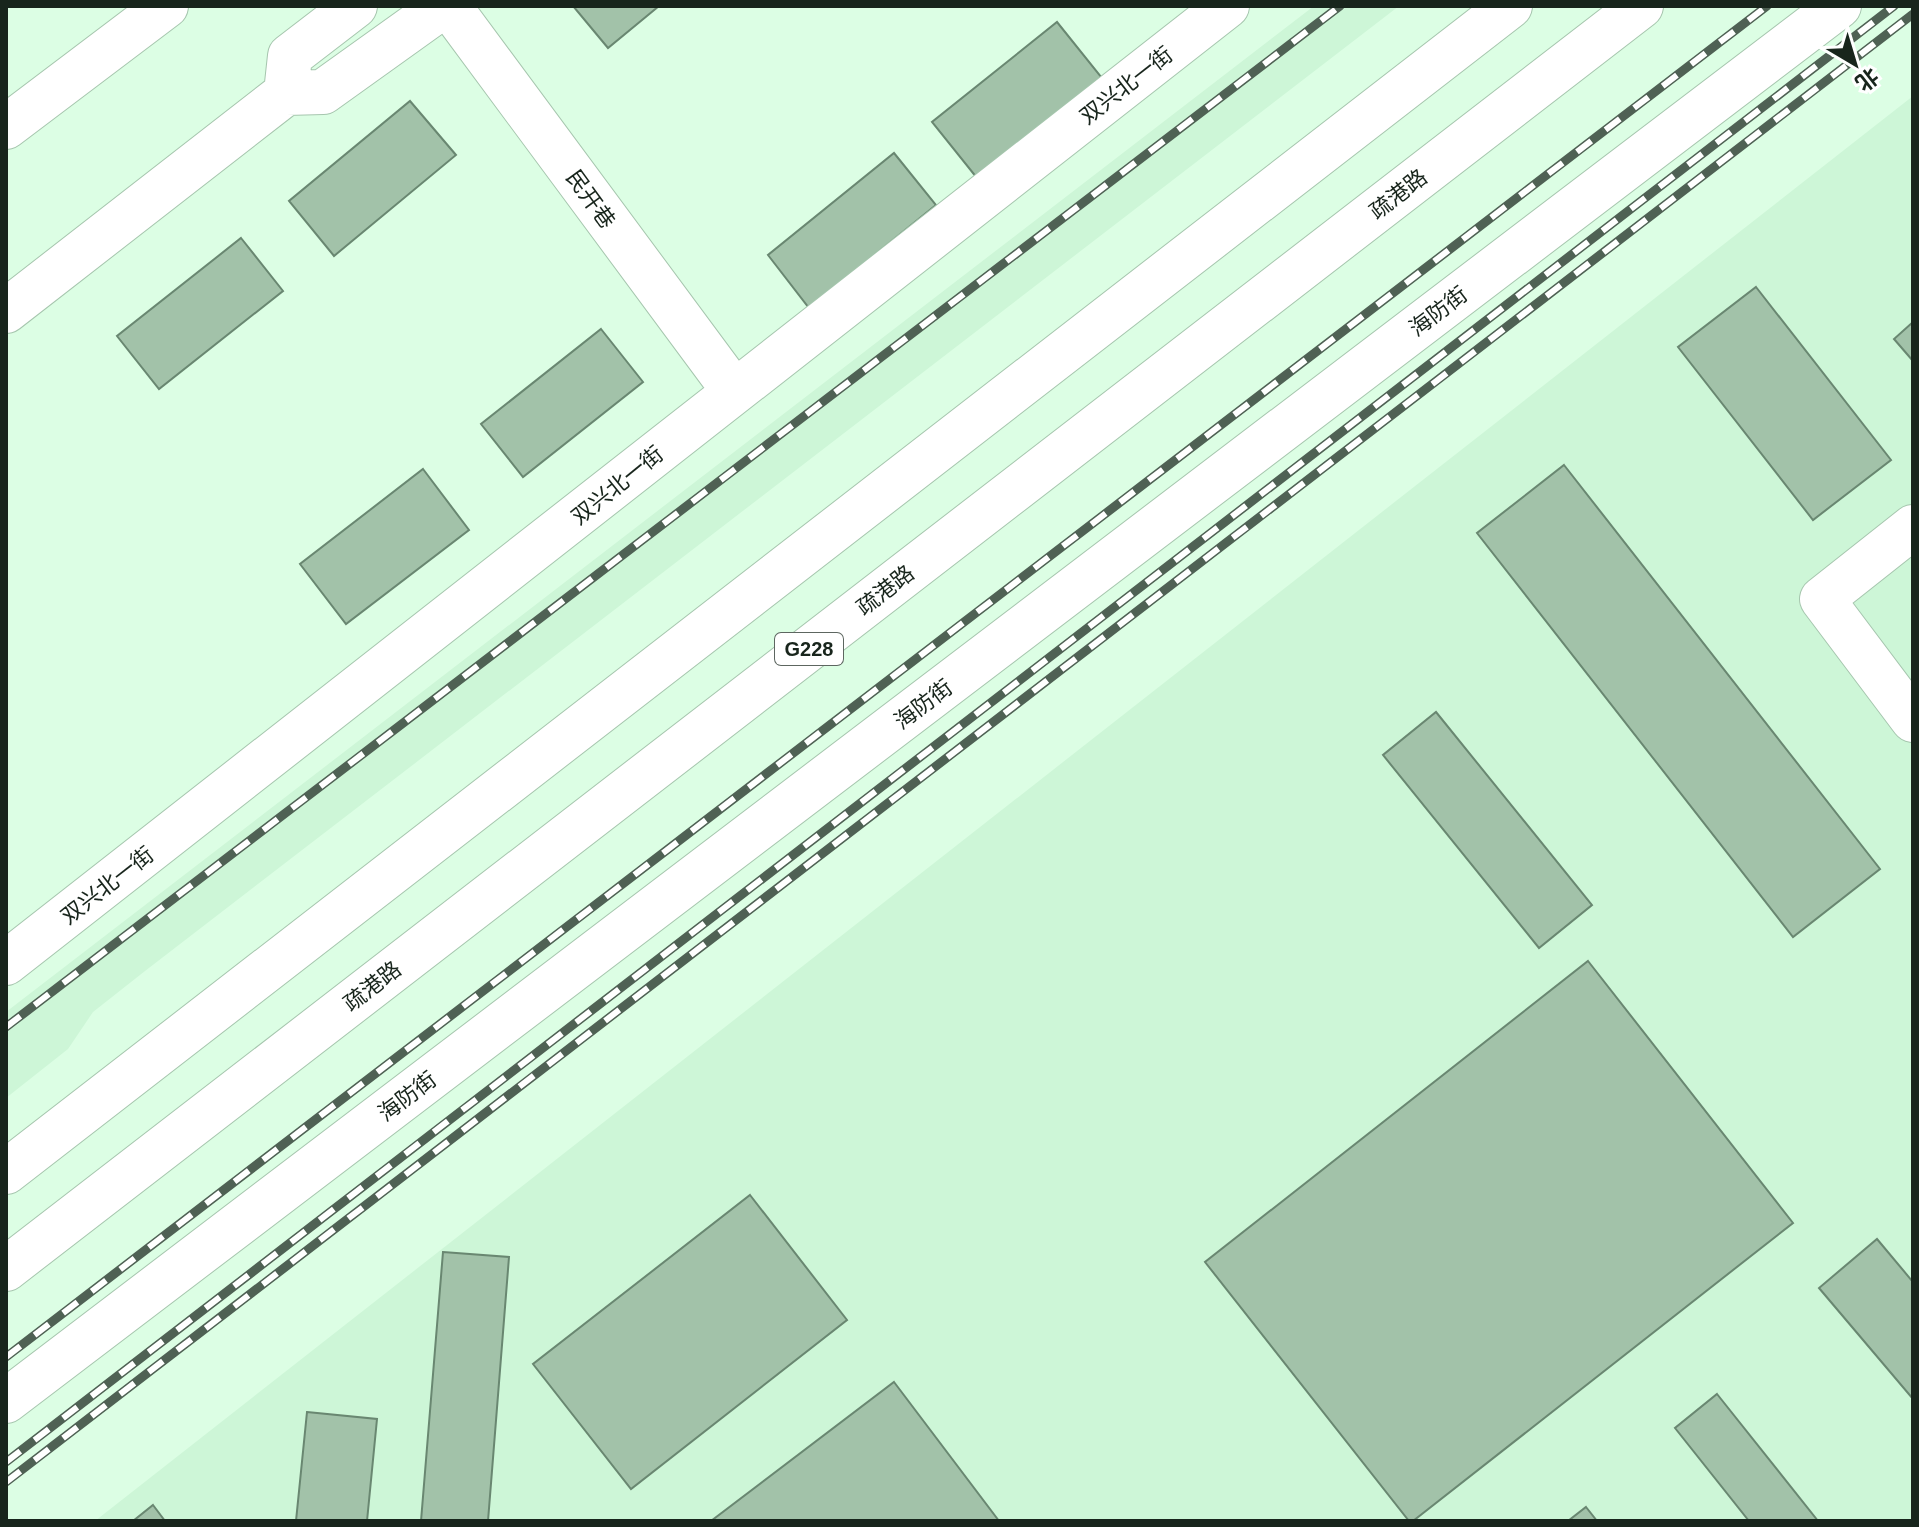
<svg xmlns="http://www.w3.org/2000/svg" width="1919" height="1527" viewBox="0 0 1919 1527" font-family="Arial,'Noto Sans SC',sans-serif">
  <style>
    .built { fill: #cdf6d7 }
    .building { fill: #a2c2a9; stroke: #698771; stroke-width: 2 }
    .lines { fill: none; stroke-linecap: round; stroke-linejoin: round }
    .minor-casing { stroke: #a6c6ae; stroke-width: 46 }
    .highway-casing { stroke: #a6c6ae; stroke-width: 46 }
    .minor { stroke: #fff; stroke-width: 44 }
    .highway { stroke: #fff; stroke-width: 44 }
    .rail-casing { stroke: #4f6154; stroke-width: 9 }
    .rail { stroke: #fff; stroke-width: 6; stroke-dasharray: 18; stroke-linecap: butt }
    .labels { text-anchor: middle; stroke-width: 6; stroke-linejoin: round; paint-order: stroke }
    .shield { fill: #fff; stroke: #5d6660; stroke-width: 2 }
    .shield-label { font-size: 20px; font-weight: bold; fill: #18251c }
    .street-label { font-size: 22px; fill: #18251c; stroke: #fff }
  </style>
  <rect width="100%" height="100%" fill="#dcfee4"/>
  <path class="built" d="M1314,6h85l-1254,965 -52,41 -25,37 -62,49v-86z
    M1913,96v1425h-1818l1315,-1031z"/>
  <path class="building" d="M573,6h86l-51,42z
    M1057,22l45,56 -125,100 -45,-56z
    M410,101l46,54 -122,101 -45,-55z
    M894,153l42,52 -127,103 -41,-53z
    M241,238l42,53 -124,98 -42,-53z
    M1756,287l135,173 -78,60 -135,-173z
    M1913,322v39l-19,-22z
    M601,329l42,53 -120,95 -42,-53z
    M1564,465l316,404 -87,68 -316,-404z
    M423,469l46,61 -123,94 -46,-60z
    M1436,712l156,193 -53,43 -156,-193z
    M1588,961l205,262 -380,298h-4l-204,-259z
    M750,1195l97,125 -216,169 -98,-125z
    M1877,1239l36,43v117l-94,-111z
    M443,1252l66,5 -21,264h-67z
    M894,1382l105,139h-288z
    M1717,1394l101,127h-69l-74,-93z
    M307,1412l70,7 -10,102h-71z
    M153,1505l12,16h-32z
    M1586,1507l11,14h-29z"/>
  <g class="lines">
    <g class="minor-casing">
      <path id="minor" d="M449,6l285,385
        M286,93l4,-37 65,-50
        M6,127l160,-121
        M6,311l280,-218 37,-1 120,-86
        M1913,527l-91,72 91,121
        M6,963c409,-316 813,-639 1221,-957
        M6,1401l1833,-1395"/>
    </g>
    <g class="highway-casing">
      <path id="highway" d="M6,1172l1504,-1166
        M6,1269l1635,-1263"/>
    </g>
    <use href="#minor" class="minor"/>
    <use href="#highway" class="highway"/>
    <g class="rail-casing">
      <path id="rail" d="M6,1027l1334,-1021
        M6,1357l1761,-1351
        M6,1462l1888,-1456
        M6,1482l1907,-1468"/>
    </g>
    <use href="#rail" class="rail"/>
  </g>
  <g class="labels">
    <rect class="shield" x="775" y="633" width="68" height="32" rx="6"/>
    <g class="shield-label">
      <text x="809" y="656">G228</text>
    </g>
    <g class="street-label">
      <text transform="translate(1126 85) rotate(-38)" y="8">双兴北一街</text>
      <text transform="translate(1398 194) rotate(-38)" y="8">疏港路</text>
      <text transform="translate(591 199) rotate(54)" y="8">民开巷</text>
      <text transform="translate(1438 311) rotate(-37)" y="8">海防街</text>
      <text transform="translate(617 485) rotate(-39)" y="8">双兴北一街</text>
      <text transform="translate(885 590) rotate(-38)" y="8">疏港路</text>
      <text transform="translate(923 704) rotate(-37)" y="8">海防街</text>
      <text transform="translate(107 885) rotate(-38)" y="8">双兴北一街</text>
      <text transform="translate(372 986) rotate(-38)" y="8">疏港路</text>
      <text transform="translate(407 1096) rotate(-37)" y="8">海防街</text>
    </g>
  </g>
  <rect width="1919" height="1527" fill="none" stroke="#18251c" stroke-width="16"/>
  <g transform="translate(1855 64) rotate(142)" stroke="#ffffff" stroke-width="6" paint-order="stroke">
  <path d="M0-6L14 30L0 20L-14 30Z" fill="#18251c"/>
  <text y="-12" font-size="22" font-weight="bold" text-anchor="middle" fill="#18251c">北</text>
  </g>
</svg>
